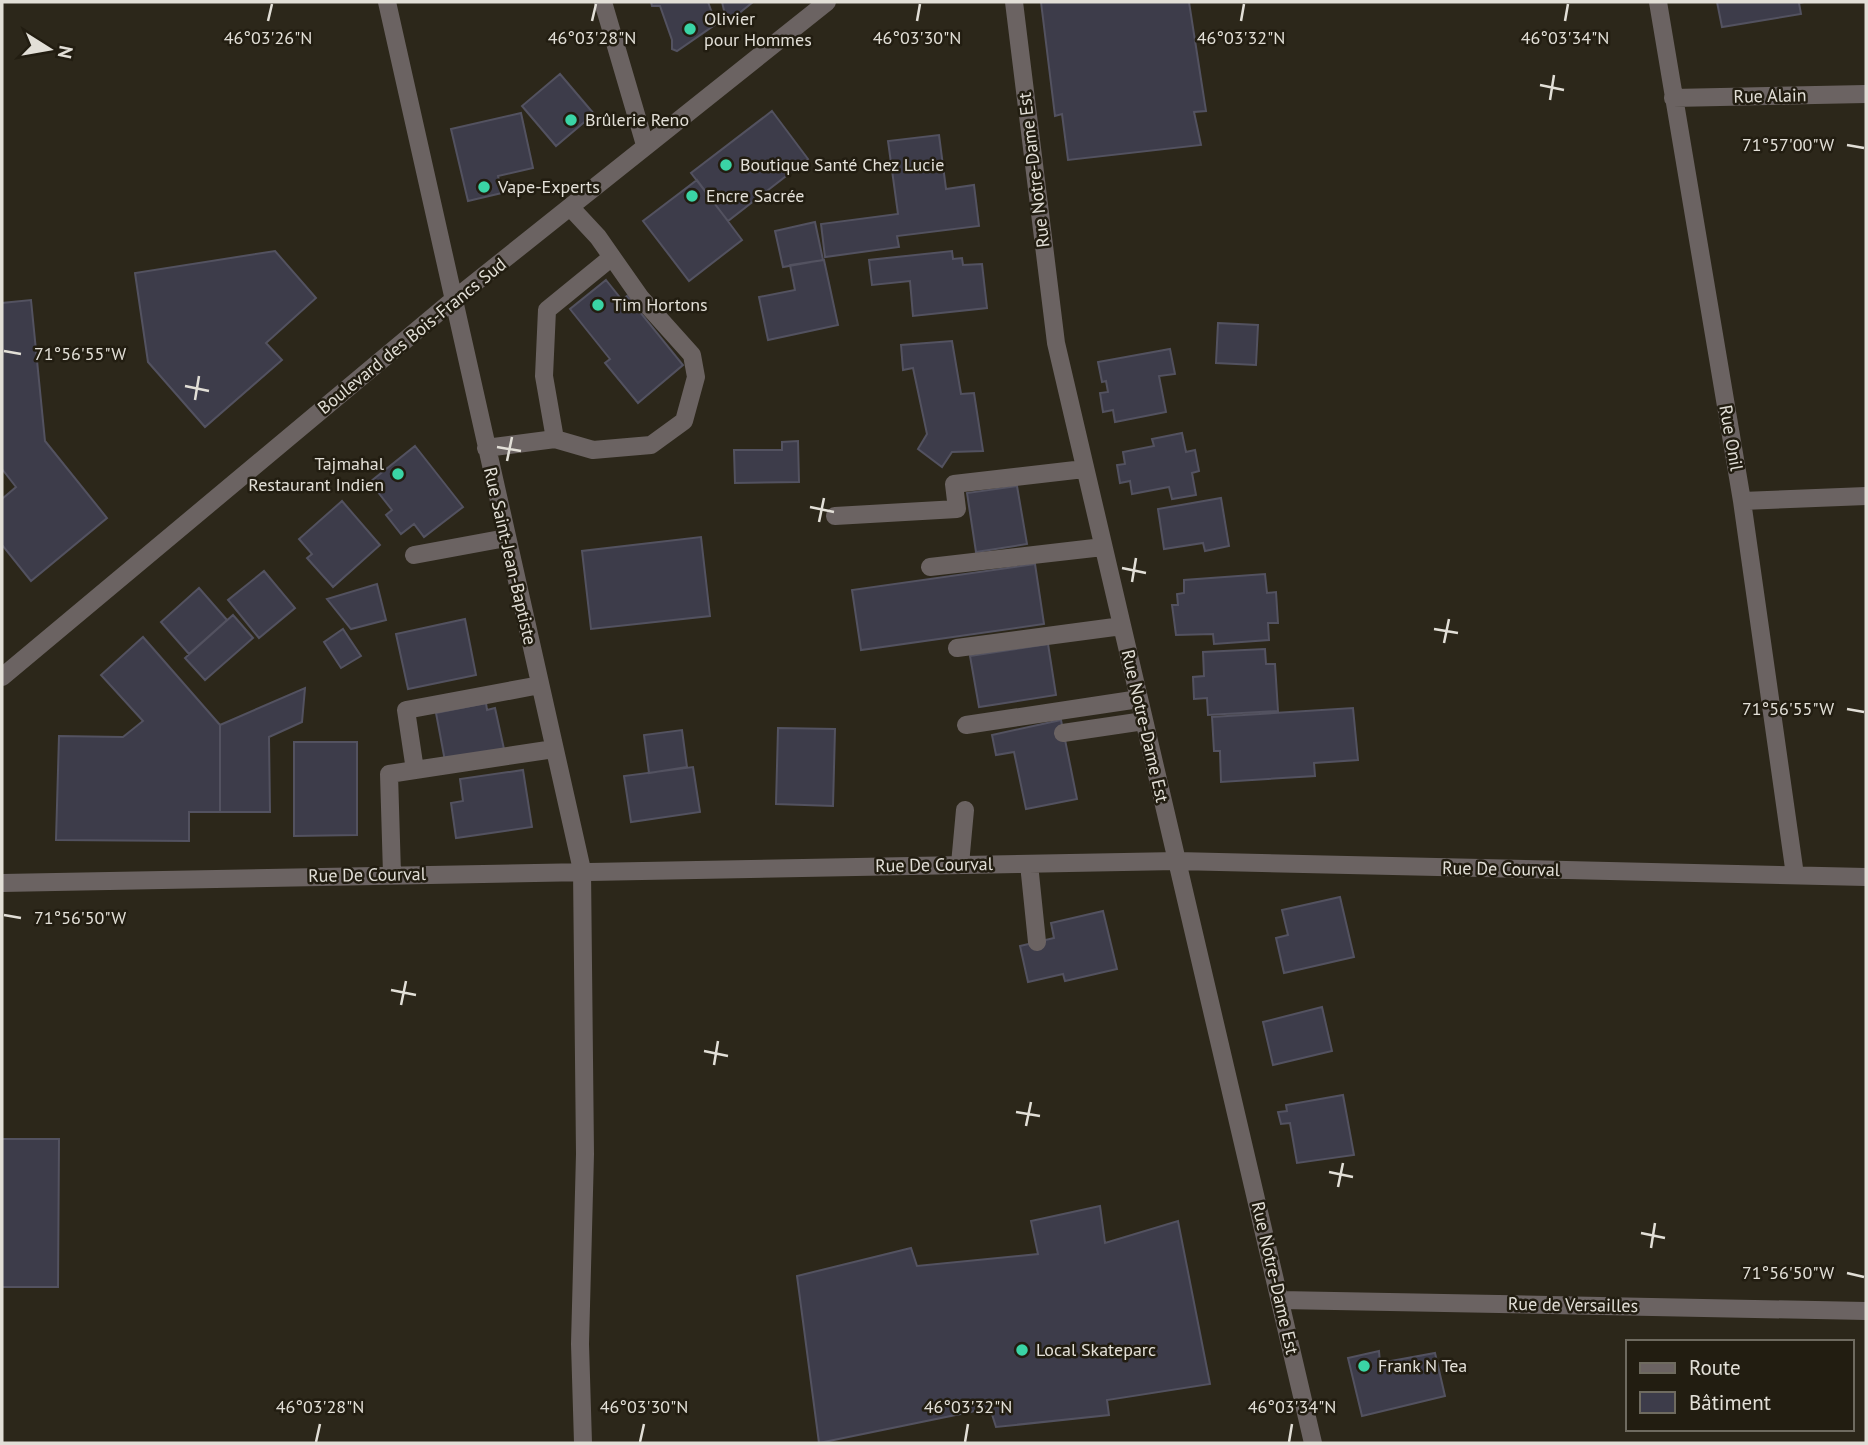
<svg xmlns="http://www.w3.org/2000/svg" width="1868" height="1445" viewBox="0 0 1868 1445" font-family="'PT Sans',sans-serif">
  <style>
    .building { fill: #3d3c4a; stroke: #535260; stroke-width: 2 }
    .lines { fill: none; stroke-linecap: round; stroke-linejoin: round }
    .minor { stroke: #6b6362; stroke-width: 18 }
    .ticks { fill: none; stroke: #e2dfd7; stroke-width: 2.5 }
    .poi-dot { fill: #3ad4a5; stroke: #221d11; stroke-width: 2.5 }
    .labels { text-anchor: middle; stroke-width: 5; stroke-linejoin: round; paint-order: stroke }
    .poi-label { font-size: 18px; fill: #e2dfd7; stroke: #221d11; text-anchor: start }
    .street-label { font-size: 18px; fill: #e2dfd7; stroke: #221d11 }
    .ticks-label { font-size: 18px; text-anchor: middle; fill: #e2dfd7; stroke: #221d11; stroke-width: 5; stroke-linejoin: round; paint-order: stroke }
  </style>
  <rect width="100%" height="100%" fill="#2c271a"/>
  <path class="building" d="M651,2h57l8,22 -39,27 -5,-2v-9l-12,-34h-8z
    M722,2h31l-26,21z
    M1041,2h148l17,109 -12,1 7,33 -133,15 -6,-46 -7,2z
    M1717,2h87l-5,1 2,11 -79,13z
    M560,74l34,40 -38,32 -34,-40z
    M772,111l36,48 -80,62 -37,-48z
    M521,113l12,55 -35,8 4,17 -34,8 -17,-72z
    M939,135l7,54 28,-4 5,41 -82,10 2,11 -74,10 -4,-33 77,-10 -10,-73z
    M697,180l45,60 -53,41 -46,-60z
    M815,222l8,38 -40,7 -8,-36z
    M275,251l41,47 -50,45 16,17 -77,67 -57,-65 -13,-89z
    M952,251l1,8 9,-1 1,7 19,-1 5,44 -74,8 -3,-35 -38,4 -3,-25z
    M824,260l14,65 -70,15 -9,-43 36,-7 -5,-25z
    M606,280l16,20 5,-4 56,69 -45,38 -33,-40 5,-4 -40,-50z
    M31,300l14,141 62,77 -76,63 -29,-36v-46l14,-12 -14,-18v-166z
    M1218,323l40,2 -2,40 -40,-2z
    M952,341l9,53 13,-1 9,58 -31,1 -10,15 -24,-18 9,-15 -14,-66 -10,2 -2,-25z
    M1170,349l5,25 -16,2 7,36 -51,10 -2,-12 -10,2 -3,-19 8,-1 -2,-11 -4,1 -4,-20z
    M1182,433l4,19 9,-2 4,21 -7,2 4,22 -24,4 -3,-12 -37,7 -2,-13 -10,2 -3,-18 8,-1 -2,-12 31,-6 -2,-7z
    M798,441l1,41 -64,1 -1,-33h48v-8z
    M415,446l48,61 -39,30 -10,-13 -13,10 -15,-19 6,-5 -22,-28z
    M1017,486l10,58 -51,8 -9,-59z
    M1221,498l8,48 -24,5 -2,-8 -39,6 -6,-40z
    M342,501l38,44 -47,42 -26,-29 5,-4 -13,-15z
    M701,537l9,79 -119,13 -9,-78z
    M1035,564l9,60 -183,26 -9,-60z
    M264,571l31,37 -36,30 -31,-38z
    M1265,574l2,19 9,-1 2,31h-10l1,17 -55,4 -1,-10 -37,1 -4,-30h6l-1,-11 7,-1v-13z
    M377,584l9,36 -35,9 -24,-30z
    M199,588l28,32 -38,34 -28,-32z
    M233,615l20,23 -48,42 -20,-22z
    M465,619l11,56 -68,14 -12,-55z
    M343,629l18,27 -20,12 -17,-26z
    M143,637l77,88v87h-31v29l-133,-1 3,-104 64,1 20,-16 -42,-46z
    M1048,644l8,51 -77,12 -9,-51z
    M1265,649l1,15h9l3,47 -70,4 -1,-17 -13,1 -1,-22 11,-1 -1,-24z
    M305,688l-3,34 -33,15 1,75h-50v-87z
    M486,703l1,7 8,-2 9,41 -59,12 -9,-48z
    M1353,708l5,52 -44,3 1,13 -94,6 -1,-31h-6l-2,-34z
    M1061,720l16,79 -51,10 -12,-57 -18,3 -4,-20z
    M778,728l57,1 -2,77 -57,-2z
    M682,730l5,37 -38,6 -5,-38z
    M294,742h63v93l-63,1z
    M693,767l7,45 -69,10 -7,-46z
    M523,770l9,57 -76,11 -5,-35 12,-2 -3,-22z
    M1340,897l14,60 -70,16 -8,-35 12,-3 -6,-25z
    M1103,911l14,58 -52,12 -2,-7 -35,8 -8,-36 34,-8 -3,-15z
    M1322,1007l10,44 -59,14 -10,-43z
    M1343,1095l11,60 -57,8 -7,-40 -9,1 -3,-12 9,-1 -1,-6z
    M2,1139h57l-1,148h-56z
    M1100,1206l5,37 73,-22 32,163 -103,16 2,15 -113,12 -6,-19 -171,35 -22,-167 114,-28 6,18 121,-12 -7,-33z
    M1379,1351l1,12 55,-10 10,43 -83,20 -14,-58z"/>
  <g class="lines">
    <path class="minor" d="M387,2l195,868 3,284 -5,190 3,99
      M603,2l42,143
      M1014,2l42,341 257,1100
      M1658,2l84,499 53,374
      M1673,98l193,-4
      M555,439l-11,-63 3,-66 65,-53
      M486,448l69,-9 38,11 58,-5 33,-24 12,-44 -4,-22 -52,-58 -42,-60 -27,-29
      M1742,501l124,-5
      M835,516l122,-7 -3,-25 130,-15
      M414,555l92,-17
      M930,567l173,-20
      M957,648l165,-22
      M2,677l450,-376 375,-299
      M966,725l173,-26
      M1063,733l81,-12
      M415,770l139,-21
      M960,864l5,-54
      M1029,864l8,78
      M392,874l-3,-100 26,-4 -9,-60 134,-25
      M2,883l1175,-22 689,16
      M1280,1300l586,11"/>
  </g>
  <path class="ticks" d="M268,21l4,-17M592,21l4,-17M917,21l3,-17M1241,21l3,-17M1565,21l3,-17M1540,85l24,5M1550,100l4,-25M1847,145l17,3M4,351l17,3M185,386l24,5M195,400l4,-24M497,447l24,4M507,461l5,-24M810,507l24,5M819,522l5,-24M1122,568l24,5M1132,582l4,-24M1434,629l24,4M1444,643l5,-24M1847,709l17,3M4,915l17,3M391,990l25,5M401,1005l5,-24M704,1051l24,5M714,1065l4,-24M1016,1112l24,4M1026,1126l5,-24M1329,1172l24,5M1338,1187l5,-24M1641,1233l24,5M1651,1248l4,-25M1847,1273l17,4M316,1442l4,-18M640,1442l4,-18M965,1442l3,-18M1289,1442l3,-18"/>
  <g class="poi-dot">
    <circle cx="690" cy="29" r="7"/>
    <circle cx="571" cy="120" r="7"/>
    <circle cx="726" cy="165" r="7"/>
    <circle cx="484" cy="187" r="7"/>
    <circle cx="692" cy="196" r="7"/>
    <circle cx="598" cy="305" r="7"/>
    <circle cx="398" cy="474" r="7"/>
    <circle cx="1022" cy="1350" r="7"/>
    <circle cx="1364" cy="1366" r="7"/>
  </g>
  <g class="labels">
    <g class="poi-label">
      <text x="704" y="25">Olivier<tspan x="704" dy="21">pour Hommes</tspan></text>
      <text x="585" y="126">Brûlerie Reno</text>
      <text x="740" y="171">Boutique Santé Chez Lucie</text>
      <text x="498" y="193">Vape-Experts</text>
      <text x="706" y="202">Encre Sacrée</text>
      <text x="612" y="311">Tim Hortons</text>
      <text x="384" y="470" text-anchor="end">Tajmahal<tspan x="384" dy="21">Restaurant Indien</tspan></text>
      <text x="1036" y="1356">Local Skateparc</text>
      <text x="1378" y="1372">Frank N Tea</text>
    </g>
    <g class="street-label">
      <text transform="translate(1770 96) rotate(-1)" y="6">Rue Alain</text>
      <text transform="translate(1034 170) rotate(-97)" y="6">Rue Notre-Dame Est</text>
      <text transform="translate(412 336) rotate(-39)" y="6">Boulevard des Bois-Francs Sud</text>
      <text transform="translate(1731 438) rotate(80)" y="6">Rue Onil</text>
      <text transform="translate(510 556) rotate(77)" y="6">Rue Saint-Jean-Baptiste</text>
      <text transform="translate(1145 726) rotate(77)" y="6">Rue Notre-Dame Est</text>
      <text transform="translate(934 865) rotate(-1)" y="6">Rue De Courval</text>
      <text transform="translate(1501 869) rotate(1)" y="6">Rue De Courval</text>
      <text transform="translate(367 875) rotate(-1)" y="6">Rue De Courval</text>
      <text transform="translate(1275 1278) rotate(77)" y="6">Rue Notre-Dame Est</text>
      <text transform="translate(1573 1305) rotate(1)" y="6">Rue de Versailles</text>
    </g>
  </g>
  <g class="ticks-label">
    <text x="268" y="44">46°03'26"N</text>
    <text x="592" y="44">46°03'28"N</text>
    <text x="917" y="44">46°03'30"N</text>
    <text x="1241" y="44">46°03'32"N</text>
    <text x="1565" y="44">46°03'34"N</text>
    <text x="1788" y="151">71°57'00"W</text>
    <text x="80" y="360">71°56'55"W</text>
    <text x="1788" y="715">71°56'55"W</text>
    <text x="80" y="924">71°56'50"W</text>
    <text x="1788" y="1279">71°56'50"W</text>
    <text x="320" y="1413">46°03'28"N</text>
    <text x="644" y="1413">46°03'30"N</text>
    <text x="968" y="1413">46°03'32"N</text>
    <text x="1292" y="1413">46°03'34"N</text>
  </g>
  <rect width="1868" height="1445" fill="none" stroke="#e2dfd7" stroke-width="7"/>
  <rect x="1626" y="1340" width="228" height="91" fill="#221d11" stroke="#6f6b60" stroke-width="2"/>
  <rect x="1640" y="1363" width="35" height="10" fill="#6b6362" stroke="#6f6b60" stroke-width="2"/>
  <text x="1689" y="1375" font-size="21" fill="#e2dfd7">Route</text>
  <rect x="1640" y="1392" width="35" height="21" fill="#3d3c4a" stroke="#6f6b60" stroke-width="2"/>
  <text x="1689" y="1410" font-size="21" fill="#e2dfd7">Bâtiment</text>
  <g transform="translate(49 49) rotate(101)" stroke="#221d11" stroke-width="5" paint-order="stroke">
  <path d="M0-5L12 26L0 18L-12 26Z" fill="#e2dfd7"/>
  <text y="-10" font-size="19" font-weight="bold" text-anchor="middle" fill="#e2dfd7">N</text>
  </g>
</svg>
